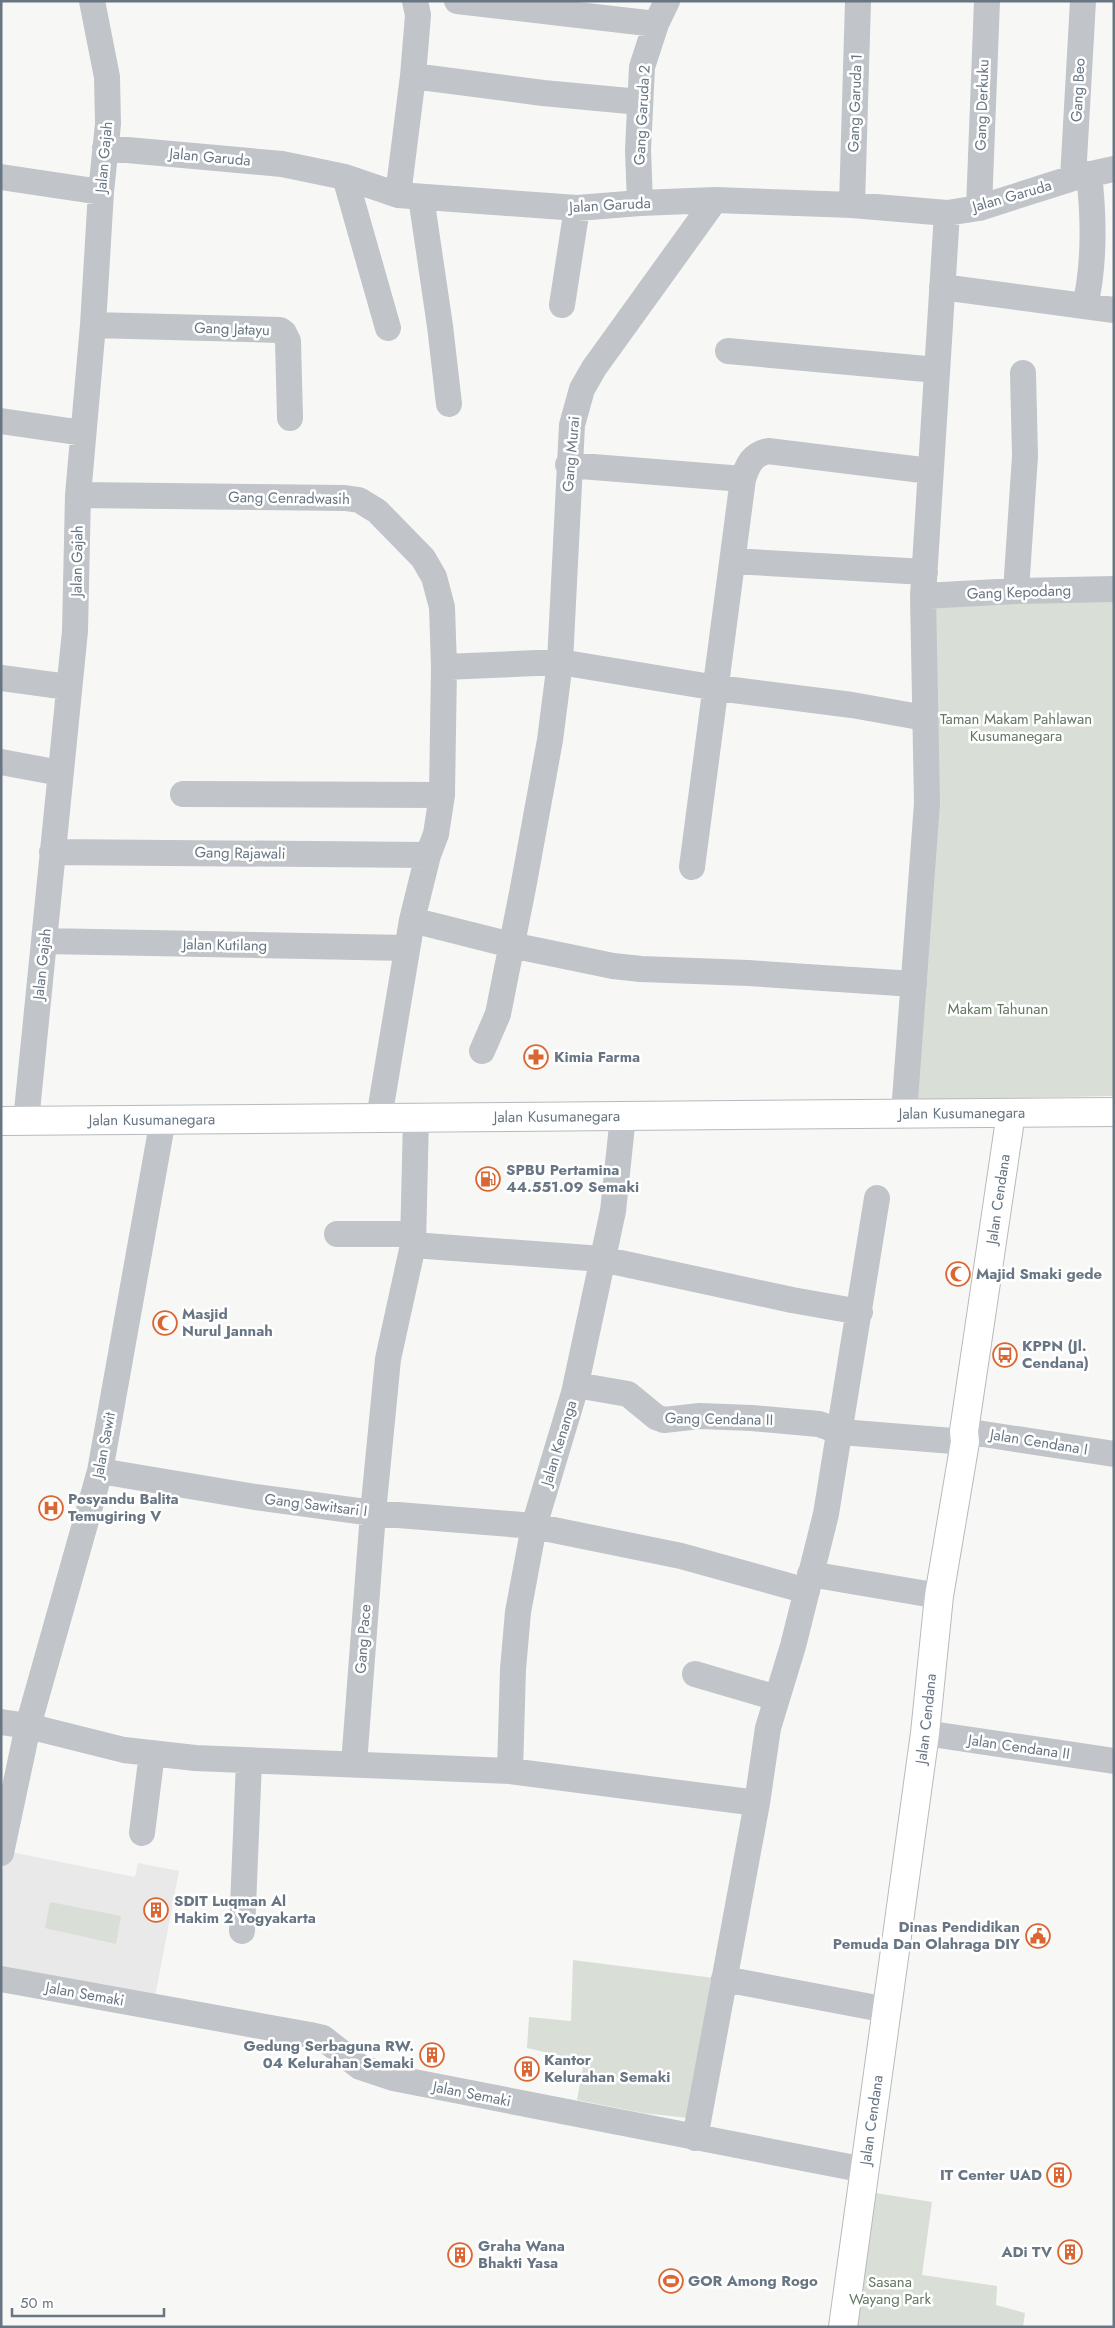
<svg xmlns="http://www.w3.org/2000/svg" width="1115" height="2328" viewBox="0 0 1115 2328" font-family="Jost,sans-serif">
  <style>
    .built { fill: #e8e9e8 }
    .green { fill: #d9ded6 }
    .lines { fill: none; stroke-linecap: round; stroke-linejoin: round }
    .major-casing { stroke: #b6babe; stroke-width: 30 }
    .minor { stroke: #c1c4c8; stroke-width: 26 }
    .major { stroke: #fff; stroke-width: 28 }
    .labels { text-anchor: middle; stroke-width: 5; stroke-linejoin: round; paint-order: stroke }
    .street-label { font-size: 15px; fill: #687684; stroke: #fff }
    .park-label { font-size: 15px; fill: #657763; stroke: #fff }
    .poi-label { font-size: 15px; font-weight: bold; fill: #687684; stroke: #fff; text-anchor: start }
  </style>
  <rect width="100%" height="100%" fill="#f7f8f5"/>
  <path class="built" d="M6,1851l129,26 3,-14 41,8 -25,131 -153,-30v-96z"/>
  <path class="green" d="M1114,592v504l-207,4 16,-504z
    M50,1902l71,14 -5,28 -71,-16z
    M573,1960l141,18 -26,140 -45,-5 -66,-13 7,-39 -57,-13 2,-31 42,4z
    M869,2192l63,10 -10,73 75,11 -1,19 29,8 -2,14h-175z"/>
  <g class="lines">
    <g class="major-casing">
      <g id="major">
        <path id="s1" d="M1,1121l1113,-9"/>
        <path id="s2" d="M843,2327l82,-594 14,-137 26,-154 -1,-11 47,-318"/>
      </g>
    </g>
    <path class="minor" d="M457,1l199,23
      M413,76l130,17 97,9
      M105,148l177,16 63,13 53,18 179,13 63,-5 75,-3 137,5 95,8 32,-5 94,-30 41,-9
      M1,177l100,15
      M345,177l43,151
      M1073,178l10,-177
      M398,195l15,-119 5,-61 -3,-14
      M421,197l19,129 9,78
      M640,203l-2,-53 4,-83 14,-43 11,-23
      M852,205l6,-204
      M979,208l8,-207
      M942,287l172,23
      M562,305l15,-97
      M1085,306c10,-43 9,-88 4,-132
      M93,325l187,5 4,3 4,8 2,77
      M728,351l209,19
      M1,421l82,12
      M568,465l175,14
      M78,495l267,3 14,2 18,11 46,47 11,19 8,30 2,60 -2,128 -6,39 -8,21 -16,65 -33,198
      M733,561l192,11
      M1016,591l9,-135 -2,-83
      M923,596l93,-5 98,-2
      M444,667l116,-5 157,26 135,17 73,13
      M1,678l67,9
      M1,762l59,11
      M183,794l259,1
      M52,852l376,3
      M692,867l51,-388c5,-15 9,-24 25,-28l162,20
      M412,920l99,25 102,21 28,3 107,4 166,11
      M44,941l363,7
      M482,1051l16,-37 25,-126 27,-148 10,-78 12,-237 10,-36 12,-21 121,-168
      M904,1113l23,-310 -4,-207 24,-383
      M26,1121l49,-490 3,-136 15,-170 8,-133 7,-68 -1,-47 -15,-76
      M337,1234h76
      M413,1245l189,14 190,41 68,12
      M576,1385l52,9 28,23 8,3 36,-4 52,2 67,6 22,8 124,10
      M964,1431l150,23
      M100,1471l155,26 118,16 161,13 147,30 126,35
      M810,1574l129,22
      M695,1674l82,24
      M1,1722l27,4 96,24 71,8 315,13 247,32
      M925,1733l189,28
      M354,1764l19,-251 15,-154 25,-114 3,-127
      M510,1771l3,-102 5,-57 16,-86 40,-133 39,-182 10,-95
      M142,1833l10,-80
      M1,1853l27,-127 72,-255 63,-352
      M242,1931l7,-170
      M1,1979l309,56 13,3 37,29 33,11 472,92
      M724,1979l163,31
      M695,2138l62,-335 11,-75 25,-82 33,-132 51,-316"/>
    <use href="#major" class="major"/>
  </g>
  <defs>
    <g id="pharmacy-ring" transform="scale(1.25)"><circle r="9.5" fill="#fff" stroke="#da6733" stroke-width="1.5"/><path d="M-2-6h4v4h4v4h-4v4h-4v-4h-4v-4h4Z" fill="#da6733"/></g>
    <g id="fuel-ring" transform="scale(1.25)"><circle r="9.5" fill="#fff" stroke="#da6733" stroke-width="1.5"/><path d="M-5.5-6h7V0h2V4h1.3V-2.5L3-4.5l.8-.8L6-3V5H2.5V1h-1V6h-7ZM-4.2-4.7v3.2H.2V-4.7Z" fill="#da6733"/></g>
    <g id="mosque-ring" transform="scale(1.25)"><circle r="9.5" fill="#fff" stroke="#da6733" stroke-width="1.5"/><path d="M3.5-4.9A6 6 0 1 0 3.5 4.9A5 5 0 1 1 3.5-4.9Z" fill="#da6733"/></g>
    <g id="bus-ring" transform="scale(1.25)"><circle r="9.5" fill="#fff" stroke="#da6733" stroke-width="1.5"/><path d="M-5-6H5V4H4V6H2V4H-2V6H-4V4H-5ZM-3.5-4V0h7V-4ZM-3.5 1.2v1.5H-2V1.2ZM2 1.2v1.5H3.5V1.2Z" fill="#da6733"/></g>
    <g id="hospital-ring" transform="scale(1.25)"><circle r="9.5" fill="#fff" stroke="#da6733" stroke-width="1.5"/><path d="M-5-5h3v3.5h4V-5h3V5h-3V1.5h-4V5h-3Z" fill="#da6733"/></g>
    <g id="building-ring" transform="scale(1.25)"><circle r="9.5" fill="#fff" stroke="#da6733" stroke-width="1.5"/><path d="M-4-6H4V6H1V3H-1V6H-4ZM-2.5-4.3h1.7v1.8h-1.7ZM.8-4.3h1.7v1.8H.8ZM-2.5-1h1.7V.8h-1.7ZM.8-1h1.7V.8H.8Z" fill="#da6733"/></g>
    <g id="civic-ring" transform="scale(1.25)"><circle r="9.5" fill="#fff" stroke="#da6733" stroke-width="1.5"/><path d="M-.6-6.5H3V-4.5H.6V-3L4-1V1h2V6H-6V1h2V-1L-.6-3ZM-1.2 2.5V6h2.4V2.5Z" fill="#da6733"/></g>
    <g id="stadium-ring" transform="scale(1.25)"><circle r="9.5" fill="#fff" stroke="#da6733" stroke-width="1.5"/><path d="M0-5a6.5 5 0 1 0 0 10a6.5 5 0 1 0 0-10ZM-3.5-1.8h7v3.6h-7Z" fill="#da6733"/></g>
  </defs>
  <g fill-rule="evenodd">
    <use href="#pharmacy-ring" x="536" y="1057"/>
    <use href="#fuel-ring" x="488" y="1179"/>
    <use href="#mosque-ring" x="958" y="1274"/>
    <use href="#mosque-ring" x="165" y="1323"/>
    <use href="#bus-ring" x="1005" y="1355"/>
    <use href="#hospital-ring" x="51" y="1508"/>
    <use href="#building-ring" x="156" y="1910"/>
    <use href="#civic-ring" x="1038" y="1936"/>
    <use href="#building-ring" x="432" y="2055"/>
    <use href="#building-ring" x="527" y="2069"/>
    <use href="#building-ring" x="1059" y="2175"/>
    <use href="#building-ring" x="1070" y="2252"/>
    <use href="#building-ring" x="460" y="2255"/>
    <use href="#stadium-ring" x="671" y="2281"/>
  </g>
  <g class="labels">
    <g class="street-label">
      <text transform="translate(1078 90) rotate(-87)" y="5">Gang Beo</text>
      <text transform="translate(855 103) rotate(-88)" y="5">Gang Garuda 1</text>
      <text transform="translate(982 105) rotate(-88)" y="5">Gang Derkuku</text>
      <text transform="translate(642 115) rotate(-87)" y="5">Gang Garuda 2</text>
      <text transform="translate(104 157) rotate(-85)" y="5">Jalan Gajah</text>
      <text transform="translate(210 157) rotate(5)" y="5">Jalan Garuda</text>
      <text transform="translate(1012 196) rotate(-16)" y="5">Jalan Garuda</text>
      <text transform="translate(610 205) rotate(-3)" y="5">Jalan Garuda</text>
      <text transform="translate(232 329) rotate(2)" y="5">Gang Jatayu</text>
      <text transform="translate(571 454) rotate(-85)" y="5">Gang Murai</text>
      <text transform="translate(289 498) rotate(1)" y="5">Gang Cenradwasih</text>
      <text transform="translate(77 561) rotate(-89)" y="5">Jalan Gajah</text>
      <text transform="translate(1019 592) rotate(-2)" y="5">Gang Kepodang</text>
      <text transform="translate(240 853) rotate(1)" y="5">Gang Rajawali</text>
      <text transform="translate(225 945) rotate(1)" y="5">Jalan Kutilang</text>
      <text transform="translate(42 964) rotate(-84)" y="5">Jalan Gajah</text>
      <text dy="5" stroke="none"><textPath href="#s1" startOffset="961">Jalan Kusumanegara</textPath></text>
      <text dy="5" stroke="none"><textPath href="#s1" startOffset="556">Jalan Kusumanegara</textPath></text>
      <text dy="5" stroke="none"><textPath href="#s1" startOffset="151">Jalan Kusumanegara</textPath></text>
      <text dy="5" stroke="none"><textPath href="#s2" startOffset="1139">Jalan Cendana</textPath></text>
      <text transform="translate(719 1419) rotate(1)" y="5">Gang Cendana II</text>
      <text transform="translate(1039 1442) rotate(9)" y="5">Jalan Cendana I</text>
      <text transform="translate(559 1443) rotate(-73)" y="5">Jalan Kenanga</text>
      <text transform="translate(104 1445) rotate(-79)" y="5">Jalan Sawit</text>
      <text transform="translate(316 1505) rotate(7)" y="5">Gang Sawitsari I</text>
      <text transform="translate(363 1639) rotate(-86)" y="5">Gang Pace</text>
      <text dy="5" stroke="none"><textPath href="#s2" startOffset="614">Jalan Cendana</textPath></text>
      <text transform="translate(1019 1747) rotate(8)" y="5">Jalan Cendana II</text>
      <text transform="translate(85 1994) rotate(10)" y="5">Jalan Semaki</text>
      <text transform="translate(472 2094) rotate(11)" y="5">Jalan Semaki</text>
      <text dy="5" stroke="none"><textPath href="#s2" startOffset="209">Jalan Cendana</textPath></text>
    </g>
    <g class="park-label">
      <text x="1016" y="724">Taman Makam Pahlawan<tspan x="1016" dy="17">Kusumanegara</tspan></text>
      <text x="998" y="1014">Makam Tahunan</text>
      <text x="890" y="2287">Sasana<tspan x="890" dy="17">Wayang Park</tspan></text>
    </g>
    <g class="poi-label">
      <text x="554" y="1062">Kimia Farma</text>
      <text x="506" y="1175">SPBU Pertamina<tspan x="506" dy="17">44.551.09 Semaki</tspan></text>
      <text x="976" y="1279">Majid Smaki gede</text>
      <text x="182" y="1319">Masjid<tspan x="182" dy="17">Nurul Jannah</tspan></text>
      <text x="1022" y="1351">KPPN (Jl.<tspan x="1022" dy="17">Cendana)</tspan></text>
      <text x="68" y="1504">Posyandu Balita<tspan x="68" dy="17">Temugiring V</tspan></text>
      <text x="174" y="1906">SDIT Luqman Al<tspan x="174" dy="17">Hakim 2 Yogyakarta</tspan></text>
      <text x="1020" y="1932" text-anchor="end">Dinas Pendidikan<tspan x="1020" dy="17">Pemuda Dan Olahraga DIY</tspan></text>
      <text x="414" y="2051" text-anchor="end">Gedung Serbaguna RW.<tspan x="414" dy="17">04 Kelurahan Semaki</tspan></text>
      <text x="544" y="2065">Kantor<tspan x="544" dy="17">Kelurahan Semaki</tspan></text>
      <text x="1042" y="2180" text-anchor="end">IT Center UAD</text>
      <text x="478" y="2251">Graha Wana<tspan x="478" dy="17">Bhakti Yasa</tspan></text>
      <text x="1052" y="2257" text-anchor="end">ADi TV</text>
      <text x="688" y="2286">GOR Among Rogo</text>
    </g>
  </g>
  <rect width="1115" height="2328" fill="none" stroke="#687684" stroke-width="5"/>
  <path d="M12 2308v8h152v-8" fill="none" stroke="#687684" stroke-width="2.5"/>
  <text x="20" y="2308" font-size="15" fill="#687684" stroke="#ffffff" stroke-width="4" paint-order="stroke">50 m</text>
</svg>
